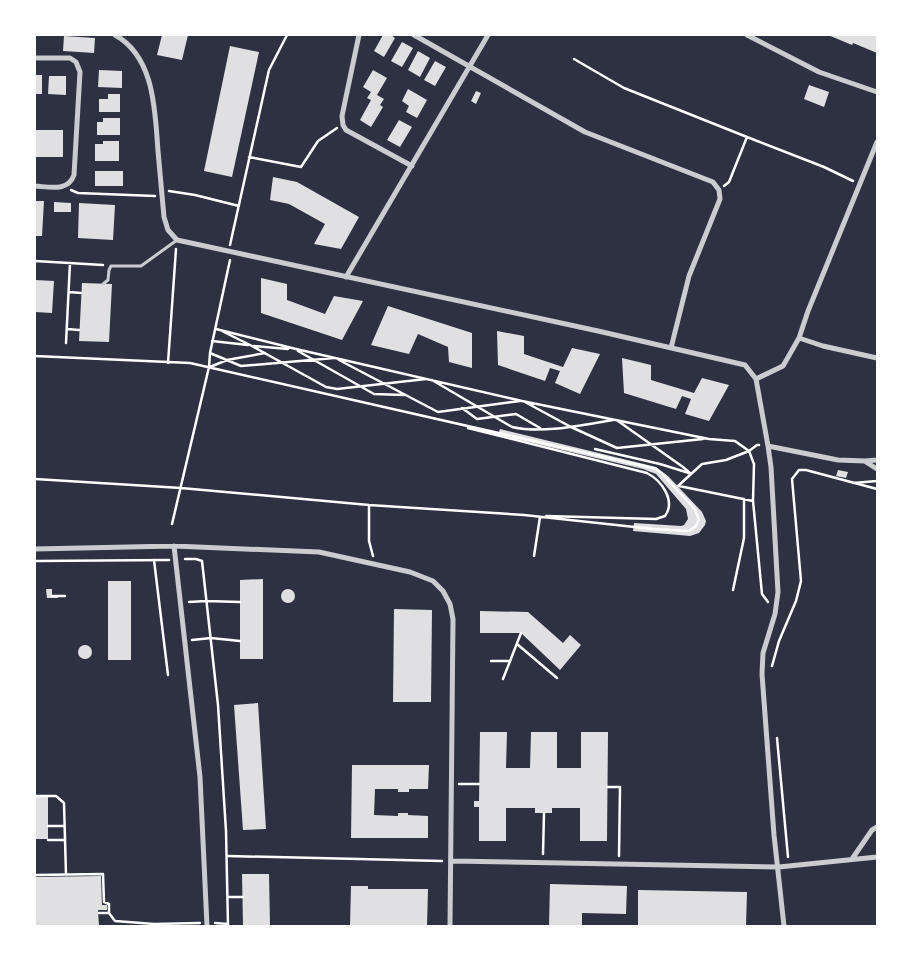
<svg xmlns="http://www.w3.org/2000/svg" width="912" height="961" viewBox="0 0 912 961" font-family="Georgia,serif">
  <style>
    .building { fill: #e0e0e3 }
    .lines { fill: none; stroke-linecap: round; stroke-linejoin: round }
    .path { stroke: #fff; stroke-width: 2.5 }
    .service { stroke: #caccd0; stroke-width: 3 }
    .minor { stroke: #caccd0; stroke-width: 5 }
  </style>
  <rect width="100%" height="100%" fill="#2d3142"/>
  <path class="building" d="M162,35h26l-6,25 -25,-5z
    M383,35h8l4,3 -11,19 -10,-6z
    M828,35h49v18l-24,-10 -1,2z
    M64,36l31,2 -1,15 -31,-2z
    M402,42l11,6 -11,19 -11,-6z
    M230,46l29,6 -27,125 -28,-6z
    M418,51l12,7 -10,19 -12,-7z
    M435,61l11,6 -11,19 -11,-6z
    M99,70l23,1v17l-24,-1z
    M373,70l14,8 -10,17 7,4 -4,6 3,2 -12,20 -11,-7 11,-20 -4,-2 4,-6 -8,-5z
    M35,75h7v19h-7z
    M49,76h17v19l-18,-1z
    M809,85l20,7 -5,15 -20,-8z
    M408,89l19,11 -10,18 -11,-6 3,-6 -7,-5z
    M476,91l5,2 -5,11 -5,-3z
    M108,94h12v18h-21v-13h9z
    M103,118h17v17h-23v-13h6z
    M399,120l13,7 -12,20 -13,-7z
    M35,130h28v27h-28z
    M103,141h16v20h-24v-17h8z
    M95,171h28v15h-28z
    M273,177l24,5 62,35 -18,32 -27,-5 11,-20 -36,-20 -19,-4z
    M35,201h9l-2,35h-7z
    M54,202l17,1v9h-17z
    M79,203l36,2 -2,35 -35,-2z
    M261,278l26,6v16l38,14 9,-18 29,5 -21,39 -81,-27z
    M35,280l19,1 -2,32 -17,-1z
    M82,283l30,1 -3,58 -30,-1z
    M388,306l84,27v35l-23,-6 -1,-15 -30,-13 -9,20 -38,-9z
    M497,331l27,5v18l39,13 9,-19 28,6 -20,40 -25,-11 5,-12 -10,-3 -5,13 -47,-16z
    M622,358l29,7v15l43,13 8,-15 27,7 -20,36 -24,-7 6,-15 -9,-3 -6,13 -52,-16z
    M500,429l156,38 12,9 34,36 4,9 -1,4 -6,8 -9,3 -57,-5 1,-8 47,3 3,-1 4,-6 -2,-10 -30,-35 -13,-5 -145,-34z
    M838,470l10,2 -2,6 -10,-2z
    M263,579v80h-23v-79z
    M108,581h23v79h-23z
    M281 596a7 7 0 1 1 14 0a7 7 0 1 1-14 0Z
    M46,589h6v6h6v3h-11z
    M394,609l38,1 -1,92h-38z
    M480,611l48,1 35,31 7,-8 11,10 -21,25 -39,-37h-41z
    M78 652a7 7 0 1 1 14 0a7 7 0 1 1-14 0Z
    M258,703l8,126 -23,1 -9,-125z
    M480,732h27l-1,36h24l1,-36h26v36h24v-36h27l-1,109h-27v-33h-28v5h-17v-5h-29v33h-27v-34h-5v-6h5z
    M352,765h77l-1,24h-19v3h-11v-3h-23l-1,26 24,1v-3h10v2l20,1v22h-77z
    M35,797h13v42h-13z
    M242,874h27l1,52h-27z
    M101,876l1,29h5v5h-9l1,16h-64v-49z
    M550,884l77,2 -1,28 -44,-1v13h-33z
    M351,886h17v3h60l-1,37h-77z
    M638,890l109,2 -1,34h-108z"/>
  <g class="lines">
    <path class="path" d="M574,59l50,29 123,49
      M249,157l52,10 17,-26 19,-13
      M724,186l5,-4 18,-45 77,30 29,14
      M71,190l7,3 77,3
      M169,191l26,4 44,11
      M230,245l39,-175 18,-35
      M35,261l68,4
      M69,292l12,1
      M67,329l12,1
      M216,329l80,20 226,52 187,38 26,2 14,10 5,13 -1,37 9,93 6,8
      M222,331l30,15 74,41 11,2 89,-10
      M212,341l36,4
      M66,343l4,-80
      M254,346l34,3
      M298,351l76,43 30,1
      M210,353l31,13 93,-8
      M35,356l155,7 454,103 12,3 6,5 32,34 5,11 -3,7 -7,5 -36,-2 -129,-14 -155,-10 -188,-17 -146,-9
      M339,360l99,52 82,-11
      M168,363l8,-114
      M210,367l17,-7 38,-7
      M432,380l80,47c31,7 70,-2 101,-7
      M525,402l46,25 46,21 86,-9
      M462,408l15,11 39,-5 24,14
      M618,421l65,46 8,7
      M468,428l179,45c15,8 29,28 18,43l-9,3 -110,-3
      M595,449l65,15 29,9
      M853,483l24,-2
      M678,486l24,-22 24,-4 23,-9 8,-6h2
      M679,486l74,15
      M369,505v36l4,15
      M172,524l37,-157 1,-14 20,-93
      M534,556l6,-39
      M185,559h11l6,2 16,144 8,126 2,95
      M154,560l14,115
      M35,561l134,-1
      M733,590l11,-52v-39
      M52,596h13
      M189,602l17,-1 34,1
      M192,640l19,-2 29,3
      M517,644l40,34
      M491,661h19
      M772,666l7,-25 17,-40 5,-20 -9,-102 7,-9h7l71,19
      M503,679l18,-46
      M777,738l11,119
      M459,784h20
      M607,787h13l-1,69
      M35,796h21l8,7 2,72
      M48,826h16
      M48,840h17
      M543,854l1,-41
      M228,856l214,5
      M35,875l68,-1 1,28 5,2v9
      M228,897h15
      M99,913h10l6,8 39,3 46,-1
      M215,923l13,1"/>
    <path class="service" d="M103,284l5,-4 1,-10 2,-4h30l36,-26"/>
    <path class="minor" d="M115,35c40,22 40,77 43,116 2,22 4,44 6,66l4,13 9,10 421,91 147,34 11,14 12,67 3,21 7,125 -3,22 -12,39 -1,21 12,161 10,91
      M359,35l-17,81 1,9 3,5 66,36
      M414,35l171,97 128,50 6,8 1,9 -31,77 -18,72
      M747,35l72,37 58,20
      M35,58h35l6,4 4,10 -6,103c-6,17 -24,12 -39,11
      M346,277l142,-242
      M799,338l24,8 54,12
      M756,379l27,-13 16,-28 9,-27 69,-169
      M768,446l70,14 27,1 12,-1
      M866,462l11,7
      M174,546l26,231 7,149
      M35,549l139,-3 145,6 91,20 23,9 10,10 7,13 3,15 -3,307
      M852,859l20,-29 5,-3
      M451,861l328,6 98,-10"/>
  </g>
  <rect width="912" height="961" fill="none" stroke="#ffffff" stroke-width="72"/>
</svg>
